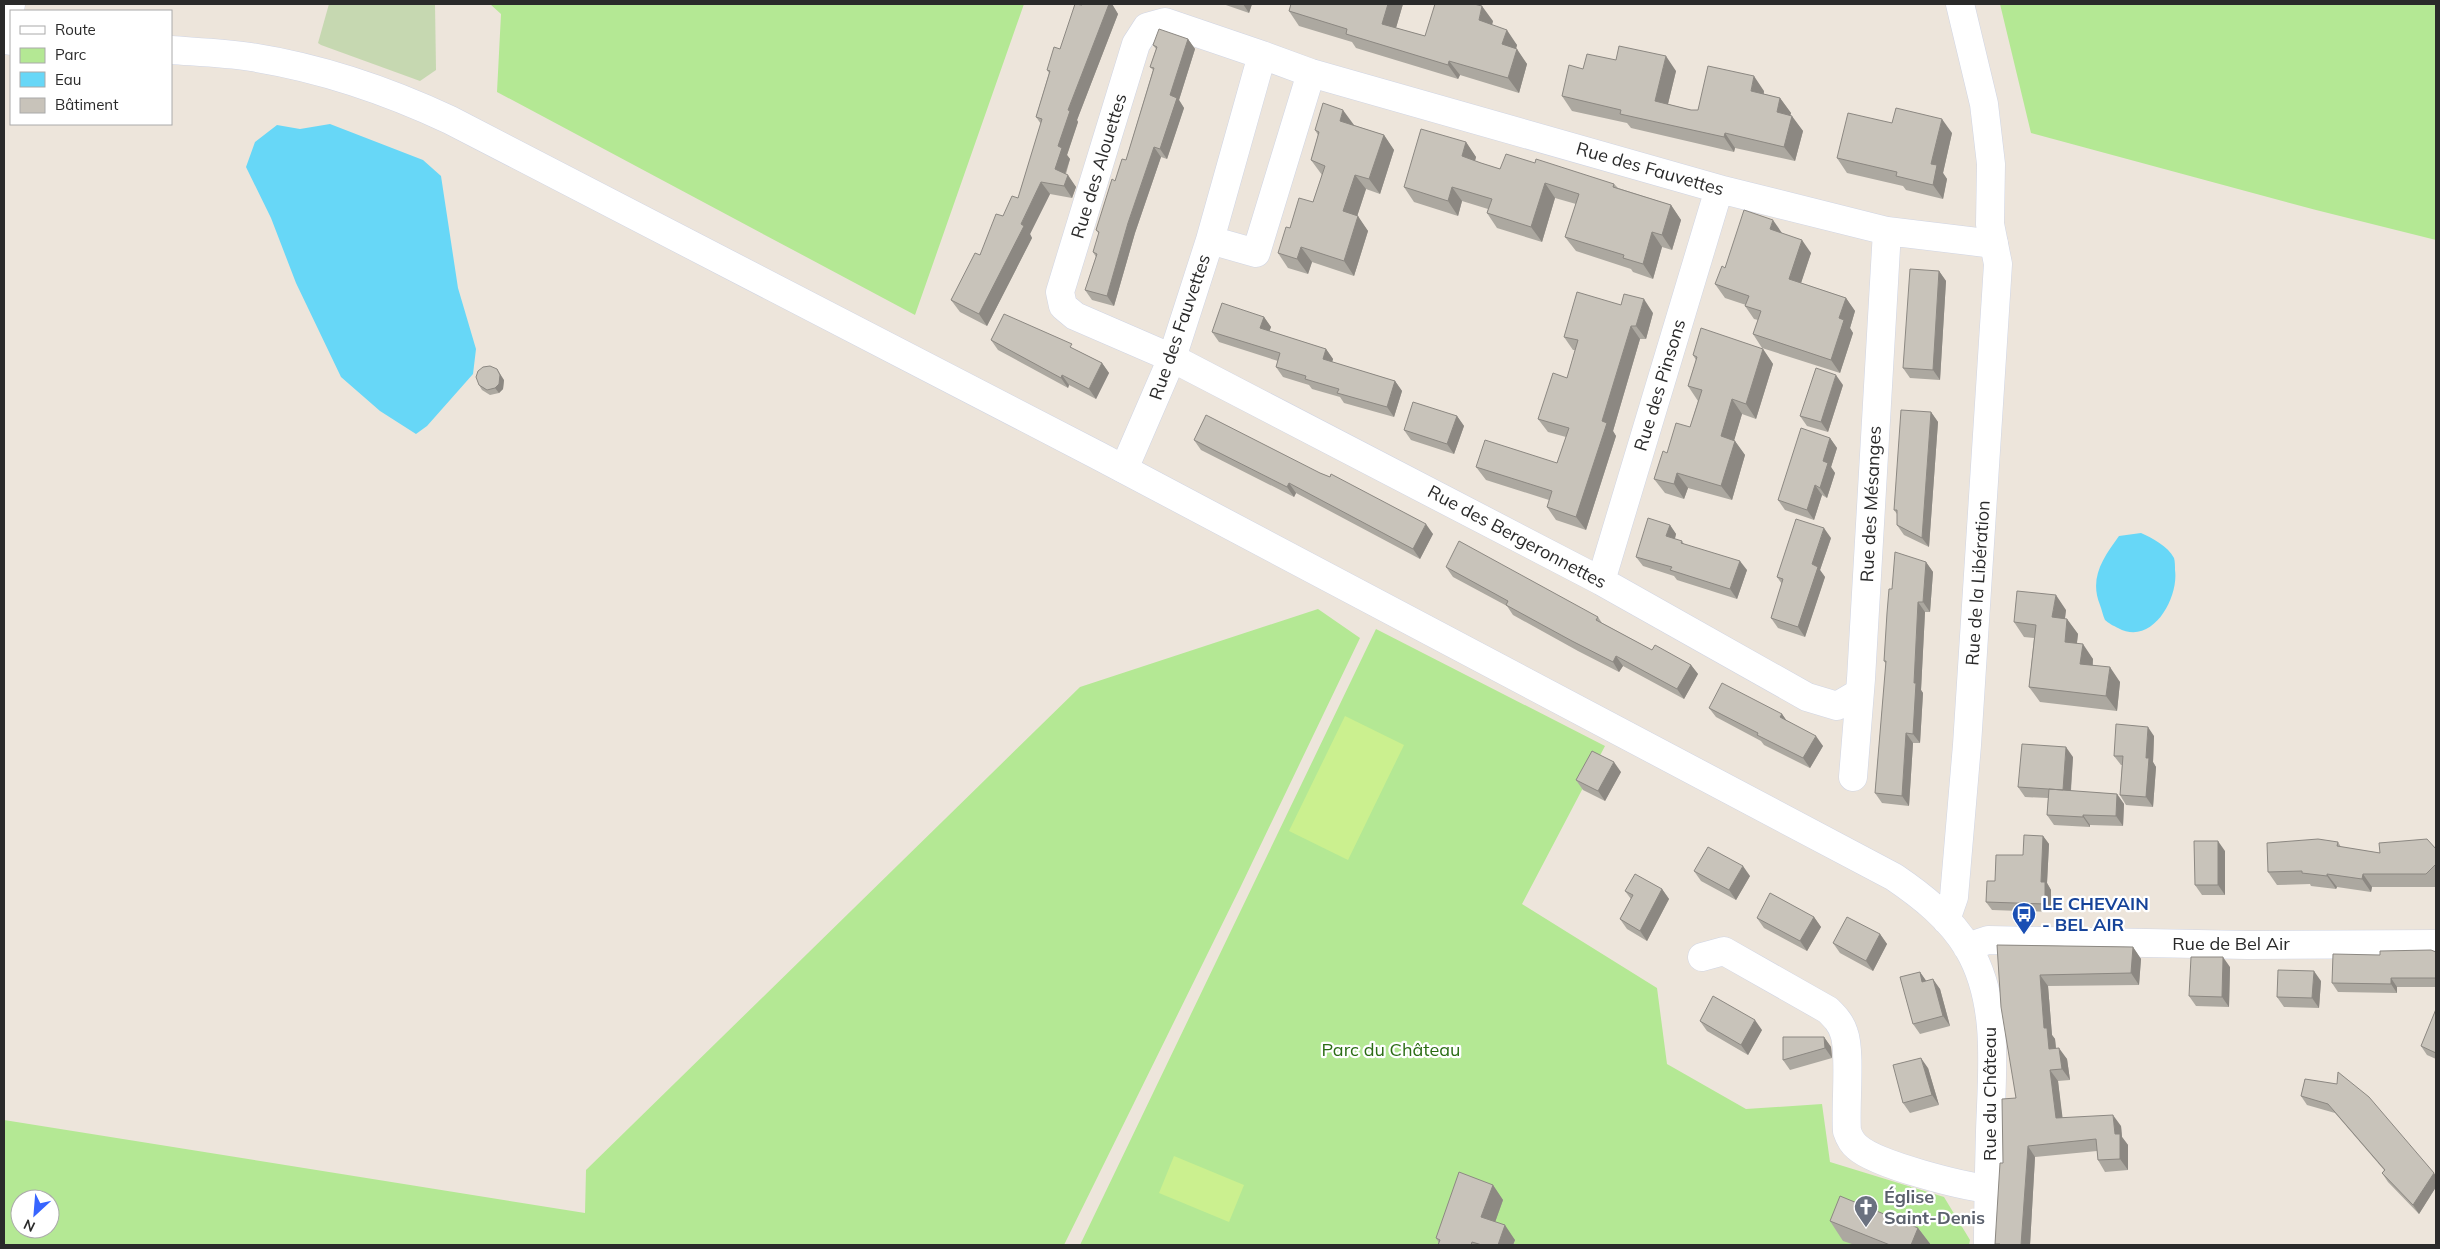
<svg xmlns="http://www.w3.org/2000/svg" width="2440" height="1249" viewBox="0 0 2440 1249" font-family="Mulish,sans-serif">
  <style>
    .green { fill: #b4e894; fill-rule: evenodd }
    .cemetery { fill: #c6d8b1 }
    .pitch { fill: #cbf08f }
    .water { fill: #67d7f7 }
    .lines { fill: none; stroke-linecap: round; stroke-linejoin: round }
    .street-casing { stroke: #d0d5e4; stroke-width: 29 }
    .secondary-casing { stroke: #d0d5e4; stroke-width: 29 }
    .street { stroke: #fff; stroke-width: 28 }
    .secondary { stroke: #fff; stroke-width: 28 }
    .wall { fill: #aca8a0 }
    .shaded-wall { fill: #8c8882 }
    .building { fill: #c8c3ba; stroke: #8c8882 }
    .labels { text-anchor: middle; stroke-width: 4.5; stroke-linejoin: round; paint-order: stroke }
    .street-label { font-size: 18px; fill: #2a2a2a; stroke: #fff }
    .transit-label { font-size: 18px; font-weight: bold; fill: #164399; stroke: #fff; text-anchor: start }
    .park-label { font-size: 18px; fill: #2b6d15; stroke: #fff }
    .worship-label { font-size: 18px; font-weight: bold; fill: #5b616d; stroke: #fff; text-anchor: start }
  </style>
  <rect width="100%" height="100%" fill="#ede5db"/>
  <path class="green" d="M490,4h534l-109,311 -418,-223 4,-78z
    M2000,4h436v236l-120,-30 -285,-77z
    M1318,609l42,29 -120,250 -176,357h-1060v-125l581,93 1,-43 494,-483zM20,1199h30v30h-30z
    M1376,629l229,117 -83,158 135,84 10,76 79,45 76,-5 8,58 114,35 26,43 -1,5h-889z"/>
  <path class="cemetery" d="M329,4h106l1,66 -16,11 -99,-36 -3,-2z"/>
  <path class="pitch" d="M1345,716l59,29 -56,115 -59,-29z
    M1174,1156l70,29 -15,37 -70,-29z"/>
  <path class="water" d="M330,124l93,36 18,16 17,112 18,61 -3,25 -46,52 -11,8 -36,-23 -39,-34 -45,-94 -25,-65 -25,-51 9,-25 22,-17 23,4z
    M2141,533c11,5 27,13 33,25 1,3 1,9 1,12 4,28 -23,77 -57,58 -4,-2 -10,-5 -13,-8 -2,-4 -3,-10 -5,-15 -11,-27 3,-47 19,-69z"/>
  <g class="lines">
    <g class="street-casing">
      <path id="street" d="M4,40l7,-36
        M1262,55l-97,-33 -18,5 -11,17 -76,248 3,14 12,10 97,42 429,223 206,116 30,9 22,-13
        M1210,240l46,13 55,-180
        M1124,469l48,-111 38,-118 52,-185 49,18 408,116 168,42 107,13
        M1601,581l118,-392
        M1853,777l8,-98 26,-448
        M1702,957l22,-6 104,59c7,7 13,13 16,23 7,19 1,74 3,98 2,6 5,12 10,16 20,18 105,39 132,42"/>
    </g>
    <g class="secondary-casing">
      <path id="secondary" d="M4,40l7,1
        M171,50c27,2 54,3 80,7 70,11 135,33 199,63l649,336 795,421c28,19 56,41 74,71 32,54 24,123 22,183 -1,38 -2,76 -2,114
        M1946,920l8,-23 13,-152 31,-481 -8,-40 1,-60 -7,-60 -24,-100
        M1967,947l21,-7 260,5 188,-1"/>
    </g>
    <use href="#street" class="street"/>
    <use href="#secondary" class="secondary"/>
  </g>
  <path class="wall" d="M1082,4h30l6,10 -41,106 1,2 -11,33 3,4 -4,15 10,13 -4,11 -22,-4 -20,40 2,4 -45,88 -27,-14 -9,-12 29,-45 23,-39 15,-18 23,-74 -5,-7 13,-44 -2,-3 13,-21z
    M1223,4h29l-3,9z
    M1403,4l-7,24 29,8 68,-15 -1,4 25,20 -1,4 11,15 -8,29 -59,-18 -2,4 -102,-31 -4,-6 -53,-16 -10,-15z
    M1188,39l7,10 -16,51 5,8 -17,51 -6,-2 -26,76 -21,73 -22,-6 -7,-10 11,-33 -3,-5 6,-18 -3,-4 19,-49 11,-21 27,-90 -3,-3 6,-18 -3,-4z
    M1616,60l60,11 -8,33 23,6h7l66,-19v3l16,4 11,15 -1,2 13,16 -8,30 -60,-13 -1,4 -103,-24 -4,-5 -55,-12 -10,-15 21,-27z
    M1892,123l60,10 -9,40 4,6 -4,20 -37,-9 -3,-4 -56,-13 -10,-15z
    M1353,125l31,10 10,15 -14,44 -14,-5 -9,27 11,15 -14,45 -42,-14 -4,12 -20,-6 -10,-15 12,-25 23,-26 9,-27 -11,-15 7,-25 -3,-5 39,-5z
    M1466,142l10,15 -1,4 6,2 19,6 35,-6 79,21 4,4 53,17 10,15 -9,30 -10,-3 -9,32 -20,-7 -2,-3 -55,-18 -11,-14 11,-33 -21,-6 -13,44 -45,-14 -10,-15 1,-4 -26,-8 -4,15 -44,-14 -10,-15z
    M1782,233l29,20 -10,30 45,15 9,13 -5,17 3,5 -13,40 -78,-25 -9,-14 5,-14 -4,-1 -9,-13 1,-1 -21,-7 -10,-14 10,-16z
    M1939,271l7,10 -6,99 -30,-2 -7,-10z
    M1653,313l-7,26h-6l-27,92 3,5 -30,94 -30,-10 -9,-13 2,-7 -63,-20 -10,-13 81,-4 9,-26 -18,-5 -10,-13 29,-41 8,-28h-2l-9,-13z
    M1264,317l7,10 -2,4 57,18 7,10 -1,3 63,19 7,10 -8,26 -50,-14 -4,-6 -28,-8 -3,-4 -26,-8 -7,-10 2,-6 -59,-19 -7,-10z
    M991,340l85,10 26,13 7,10 -13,26 -27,-14 -1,3 -70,-38z
    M1763,349l10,15 -17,55 -14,-5 -8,26 11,15 -13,45 -44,-12 -4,11 -19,-6 -11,-14 13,-26 23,-26 8,-26 -10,-15 8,-26 -3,-5z
    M504,380l-1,9 -4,4 -9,2 -8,-5 -3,-5z
    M1843,385l-15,47 -21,-6 -7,-10z
    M1931,412l7,10 -9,125 -25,-12 -7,-10v-11l-3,-4z
    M1457,416l7,10 -10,28 -43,-14 -7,-10z
    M1830,438l7,10 -6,19 4,6 -8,25 -5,-3 -8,25 -29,-10 -7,-10z
    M1194,440l126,33 10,4 103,57 -13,25 -124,-66 -2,4 -93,-47z
    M1670,525l6,9 -1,5 7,2 2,3 63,26 -10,29 -60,-19 -3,-4 -31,-10 -7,-9z
    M1831,538l-11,32 5,7 -20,60 -27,-9 -7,-10 11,-34 -5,-7z
    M1926,562l7,10 -3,40h-5l-4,78 2,3 -3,50h-7l-4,63 -27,-3 -7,-10 11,-129 -2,-3 8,-72z
    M1446,567l152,50 4,6 50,27 39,15 7,9 -14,25 -61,-33 -4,6 -41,-21 -65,-36 -6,-9 -54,-29z
    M2066,610l-1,9h2l11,15 -1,9 16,16v6l27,17 -3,29 -77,-9 -11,-15 5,-49 -10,-1 -10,-15z
    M1709,708l73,6 4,6 37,26 -13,22 -46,-23 -3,-4 -45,-24z
    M2154,736l-1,26 3,5 -3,40 -27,-2 -6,-10 2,-30h-1l-7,-9z
    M2073,757l-2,34 46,3 7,10 -1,22 -33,-1v2l-36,-2 -7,-10 1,-17 -23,-1 -7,-10z
    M1621,772l-16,29 -22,-11 -7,-10z
    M2043,836l6,8 -2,39 4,7v22l-59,-2 -6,-8 9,-21 28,-26z
    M2338,842l3,5 39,6 56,-4v37l-1,1h-63l-1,5 -34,-5 -1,2 -25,-3 -1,-2 -33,1 -9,-13z
    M2225,851v44h-23l-7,-10z
    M1694,871l56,5 -14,24 -35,-19z
    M1662,889l7,10 -22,42 -20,-12 -7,-10 11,-20 -6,-8z
    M1814,917l7,10 -14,24 -43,-23 -7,-10z
    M1880,934l7,10 -14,27 -33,-18 -7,-10z
    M1997,945l136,2 8,12 -2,26 -91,1 4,49 3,4 1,9 11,11 3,21 -12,1 4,37 59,8 1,11 6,8v25l-23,2 -7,-12 -1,-9 -62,6 -5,88h-34l-1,-1 8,-81 13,-65z
    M2436,952v35h-39v6l-59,-1 -6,-9 48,-28z
    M2230,967l-1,40 -33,-1 -7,-10z
    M1920,972l6,9 14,8 10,37 -30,8 -7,-10z
    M2321,981l-2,27 -35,-1 -7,-10z
    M2436,1009v50l-9,-4 -6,-9z
    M1700,1021l62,9 -14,25 -41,-24z
    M1824,1037l7,10 1,11 -42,12 -7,-10z
    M1928,1068l11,37 -29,8 -7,-10z
    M2305,1079l131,97v11l-17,27 -31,-32 -6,-9 2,-3 -49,-57 -28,-8 -6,-9z
    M1493,1185l10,15 -8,22 20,18 -2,5h-75l1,-2 -3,-5z
    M1830,1221l88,7 13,17h-76l-12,-4z"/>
  <path class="shaded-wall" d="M1109,4h3l6,10 -41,106 1,2 -11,33 3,4 -7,21 -8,-11 3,-23 10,-36z
    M1243,4h9l-3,9z
    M1388,4h15l-10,34 -11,-14z
    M1482,6l11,15 -4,14 -10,-15z
    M1507,30l10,15 -4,14 -11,-15z
    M1188,39l7,10 -16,51 5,8 -17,51 -7,-10 10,-54z
    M1517,49l10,15 -8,29 -11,-15z
    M1666,56l10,15 -11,45 -10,-15z
    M1449,61l11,14 -2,4 -10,-14z
    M1754,76l10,15 -3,15 -10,-15z
    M1780,98l11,15 -3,14 -11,-15z
    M1343,110l11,15 -4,11 -10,-15z
    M1792,116l11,15 -8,30 -11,-14z
    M1942,119l10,14 -9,40 4,6 -4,20 -10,-14 -2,-21z
    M1725,133l10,15 -1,4 -10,-15z
    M1384,135l10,15 -14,44 -11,-15z
    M1466,142l10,15 -4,14 -10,-15z
    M1154,147l7,10 -26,76 -21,73 -7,-10 21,-73z
    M1068,175l8,12 -4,11 -8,-12z
    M1355,175l11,14 -12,37 -11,-15z
    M1041,182l9,12 -20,40 2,4 -45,88 -8,-12z
    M1545,183l10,15 -13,44 -11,-15z
    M1452,187l10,14 -4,15 -10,-15z
    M1671,205l10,15 -9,30 -10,-15z
    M1358,216l10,15 -14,45 -10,-15z
    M1773,220l9,13 -3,10 -9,-14z
    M1652,232l10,15 -9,32 -10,-15z
    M1802,240l9,13 -13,39 -9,-13z
    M1301,247l11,15 -4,12 -11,-15z
    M1939,271l7,10 -6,99 -7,-10z
    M1846,298l9,13 -5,17 3,5 -13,40 -9,-13 8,-42z
    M1644,299l9,14 -7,26 -10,-13z
    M1264,317l7,10 -4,11 -7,-10z
    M1631,326l9,13 -27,92 3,5 -30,94 -10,-13 26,-96z
    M1326,349l7,10 -3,10 -7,-10z
    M1763,349l10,15 -17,55 -10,-15z
    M1102,363l7,10 -13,26 -7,-10z
    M497,369l7,11 -1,9 -4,4 -4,-5z
    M1062,375l7,10 -1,3 -7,-10z
    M1836,375l7,10 -15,47 -7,-10z
    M1395,381l7,10 -8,26 -7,-10z
    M1732,399l10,15 -11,37 -10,-15z
    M1931,412l7,10 -9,125 -7,-9z
    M1457,416l7,10 -10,28 -7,-10z
    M1830,438l7,10 -6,19 4,6 -8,25 -7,-10 3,-27z
    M1735,441l10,14 -13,45 -11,-14z
    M1677,473l11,15 -4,11 -10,-15z
    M1289,483l7,10 -2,4 -7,-10z
    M1815,485l7,10 -8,25 -7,-10z
    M1426,524l7,10 -13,25 -7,-10z
    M1670,525l6,9 -3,11 -7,-9z
    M1824,528l7,10 -11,32 5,7 -20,60 -7,-10 14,-63z
    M1740,561l7,9 -10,29 -7,-10z
    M1926,562l7,10 -3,40 -7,-10z
    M2056,595l10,15 -3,22 -11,-15z
    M1918,602l7,10 -4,78 2,3 -3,50 -7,-9 1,-51z
    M2067,619l11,15 -3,23 -10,-15z
    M2083,644l10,15 -2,20 -11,-15z
    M1616,656l7,10 -4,6 -6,-10z
    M1691,665l7,9 -14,25 -7,-10z
    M2110,667l10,15 -3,29 -11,-15z
    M1782,714l7,10 -9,-7z
    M2148,727l6,9 -1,26 3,5 -3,40 -7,-10v-39z
    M1906,733l7,10 -4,63 -7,-10z
    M1816,736l7,10 -13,22 -7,-10z
    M2066,747l7,10 -3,43 -7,-10z
    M1614,762l7,10 -16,29 -7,-10z
    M2117,794l7,10 -1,22 -7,-10z
    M2083,815l7,10v2l-7,-10z
    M2043,836l6,8 -2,39 4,7v22l-6,-8 -4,-22z
    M2218,841l7,10v44l-7,-10z
    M1743,866l7,10 -14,24 -7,-10z
    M2327,874l10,13 -1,2 -9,-13z
    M2363,874l9,13 -1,5 -9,-13z
    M1662,889l7,10 -22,42 -7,-10z
    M1814,917l7,10 -14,24 -7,-10z
    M1880,934l7,10 -14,27 -7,-10z
    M2133,947l8,12 -2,26 -8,-12z
    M2223,957l7,10 -1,40 -7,-10z
    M2314,971l7,10 -2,27 -7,-10z
    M1920,972l7,10h-5z
    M2040,975l8,11 4,49 3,4 2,21 -8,-11 -5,-21z
    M2391,978l6,9v6l-6,-9z
    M1933,979l7,10 10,37 -7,-10z
    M1755,1020l7,10 -14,25 -7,-10z
    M1824,1037l7,10 1,11 -7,-10z
    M2059,1048l8,11 3,21 -8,-11z
    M1921,1058l7,10 11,37 -7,-10z
    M2050,1070l8,11 6,48 -8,-11z
    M2113,1115l8,11 1,11 6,8v25l-8,-11 -5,-25z
    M2028,1146l7,11 -5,88h-9z
    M2434,1173l2,3v11l-17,27 -6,-9z
    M1493,1185l10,15 -11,31 -11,-14z
    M1505,1225l10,15 -2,5h-15z
    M1918,1228l13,17h-20z"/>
  <path class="building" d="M1075,4l7,1v-1h27l-41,106 2,1 -12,35 4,2 -7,21 13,6 -4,11 -23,-4 -20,42 3,2 -45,88 -28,-14 24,-47 5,2 16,-41 7,2 9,-20 6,2 24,-79 -6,-2 14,-46 -3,-1 7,-23 6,2z
    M1291,4h97l-6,20 43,12 10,-32h39l8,2 -3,14 28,10 -5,14 15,5 -9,29 -59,-17 -1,4 -102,-31 1,-5 -58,-18z
    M1159,29l29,10 -18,56 7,3 -17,51 -6,-2 -26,76 -21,73 -22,-6 12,-36 -4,-2 6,-20 -3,-2 16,-51 3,2 7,-22 4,1 28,-92 -4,-1 7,-20 -4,-2z
    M1619,46l47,10 -11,45 36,9h7l10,-44 46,10 -3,15 29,7 -3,14 15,4 -8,31 -59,-14 -1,4 -104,-23 1,-4 -59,-14 7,-31 14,4 4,-15 29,6z
    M1323,103l20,7 -3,11 44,14 -15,44 -14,-4 -12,36 15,5 -14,45 -43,-14 -4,12 -19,-6 8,-26 4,1 9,-30 14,4 12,-36 -14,-6 8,-28 -4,-2z
    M1896,108l46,11 -11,45 6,1 -4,20 -37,-9 1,-4 -60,-14 11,-45 44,10z
    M1421,129l45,13 -4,14 19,7 19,6 6,-15 29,9 1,-4 78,25 -1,3 58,18 -9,30 -10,-3 -9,32 -20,-6 1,-3 -59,-18 14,-43 -34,-11 -14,44 -44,-14 5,-14 -40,-12 -4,14 -44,-14z
    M1744,210l29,10 -3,9 32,11 -13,39 57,19 -7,20 5,2 -13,40 -78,-26 8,-23 -16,-5 4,-10 -34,-12 7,-18 3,2z
    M1910,269l29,2 -6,99 -30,-2z
    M1577,292l44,13 3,-11 20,5 -8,27h-5l-29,95 5,2 -31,94 -29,-10 5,-16 -76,-24 9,-27 72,23 12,-35 -31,-9 15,-46 14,5 11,-38 -14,-3z
    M1222,303l42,14 -4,11 66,21 -3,10 72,22 -8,26 -50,-14 2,-4 -34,-10 1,-3 -30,-9 4,-14 -68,-21z
    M1004,314l68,30 -2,3 32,16 -13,26 -27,-14 -1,3 -70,-38z
    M1701,328l62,21 -17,55 -14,-5 -11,37 14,5 -14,45 -44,-13 -3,11 -20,-5 9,-28 4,2 9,-30 14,4 12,-37 -14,-4 9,-29 -4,-2z
    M490,366l7,3 3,6 -1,9 -4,4 -8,2 -8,-5 -3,-8 2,-6 5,-4z
    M1816,368l20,7 -15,47 -21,-6z
    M1413,402l44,14 -10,28 -43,-14z
    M1901,410l30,2 -9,126 -25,-13v-15h-3z
    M1206,415l114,58 10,4 1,-3 95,50 -13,25 -124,-66 -2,4 -93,-47z
    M1801,428l29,10 -7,23 5,2 -8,25 -5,-3 -8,25 -29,-10z
    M1648,518l22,7 -4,11 16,5 -1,2 59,18 -10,28 -60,-19 2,-3 -36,-10z
    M1796,519l28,9 -12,36 6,3 -20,60 -27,-9 12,-39 -6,-2z
    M1459,541l139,76 -2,3 56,30 3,-5 36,20 -14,24 -61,-33 -3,6 -41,-21 -66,-36 2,-4 -62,-34z
    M1895,552l31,10 -3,40h-5l-4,81h2l-3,51 -7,-1 -4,63 -27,-3 11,-132h-2l3,-48 2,-24h3z
    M2017,591l39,4 -4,22 15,2 -2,23 18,2 -3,20 30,3 -4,29 -77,-9 7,-62 -22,-3z
    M1722,683l60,31 -2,3 36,19 -13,22 -46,-23 1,-2 -49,-25z
    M2116,724l32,3 -2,31h3l-3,39 -26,-2 3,-39h-9z
    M2022,744l44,3 -3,43 -45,-3z
    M1592,751l22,11 -16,29 -22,-11z
    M2049,789l68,5 -1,22 -33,-1v2l-36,-2z
    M2024,835l19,1 -2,46h4v22l-59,-2 1,-21h8l1,-26h27z
    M2318,839l20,3 -1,4 43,7 -1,-10 48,-4 9,10v15l-10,10h-63l-1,5 -35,-5v2l-25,-3v-2l-34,1 -1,-29z
    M2194,841h24v44h-23z
    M1708,847l35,19 -14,24 -35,-19z
    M1635,874l27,15 -22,42 -20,-12 13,-24 -8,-4z
    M1770,893l44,24 -14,24 -43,-23z
    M1847,917l33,17 -14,27 -33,-18z
    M1997,945l136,2 -2,26 -91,2 4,53h3l2,21 10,-1 3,21 -12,1 6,48 57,-3 2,19h5v25l-22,1 -2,-21 -68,7 -7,99h-21v-1h-5l5,-81h3l-1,-64 14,-1 -15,-91z
    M2431,950l5,2v26h-45v6l-59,-1 1,-29 47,1v-4z
    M2191,957h32l-1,40 -33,-1z
    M2278,970l36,1 -2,27 -35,-1z
    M1920,972l2,10 11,-3 10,37 -30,8 -13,-47z
    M1713,996l42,24 -14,25 -41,-24z
    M2436,1009v44l-15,-7z
    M1783,1037h41l1,11 -42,12z
    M1921,1058l11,37 -29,8 -10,-38z
    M2338,1072l31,25 65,76 -21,32 -31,-32 3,-3 -57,-66 -27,-8 4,-17 32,5z
    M1459,1172l34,13 -12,32 24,8 -7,20h-16l-10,-3 -1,3h-33l2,-5 -4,-2z
    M1840,1196l78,32 -7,17h-21l-60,-24z"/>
  <defs>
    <g id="bus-pin" transform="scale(1.25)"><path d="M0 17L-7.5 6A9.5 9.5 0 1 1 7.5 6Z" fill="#1a4fb4" stroke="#fff"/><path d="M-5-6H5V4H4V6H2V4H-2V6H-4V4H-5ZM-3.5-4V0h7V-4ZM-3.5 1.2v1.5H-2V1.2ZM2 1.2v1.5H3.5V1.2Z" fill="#fff"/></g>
    <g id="church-pin" transform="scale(1.25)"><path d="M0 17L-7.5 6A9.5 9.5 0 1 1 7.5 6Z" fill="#6b7280" stroke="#fff"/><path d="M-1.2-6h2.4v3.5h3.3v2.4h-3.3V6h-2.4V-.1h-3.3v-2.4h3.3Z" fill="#fff"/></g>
  </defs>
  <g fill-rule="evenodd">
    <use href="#bus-pin" x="2024" y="914"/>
    <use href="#church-pin" x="1866" y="1207"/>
  </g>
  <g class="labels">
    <g class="street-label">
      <text transform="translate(1099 166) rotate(-73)" y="6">Rue des Alouettes</text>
      <text transform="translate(1650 169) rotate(16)" y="6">Rue des Fauvettes</text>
      <text transform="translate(1180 327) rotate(-71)" y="6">Rue des Fauvettes</text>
      <text transform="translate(1660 385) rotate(-73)" y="6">Rue des Pinsons</text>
      <text transform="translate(1871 504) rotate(-87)" y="6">Rue des Mésanges</text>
      <text transform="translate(1517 537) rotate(28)" y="6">Rue des Bergeronnettes</text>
      <text transform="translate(1978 583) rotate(-86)" y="6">Rue de la Libération</text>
      <text x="2231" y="950">Rue de Bel Air</text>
      <text transform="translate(1990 1094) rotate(-90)" y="6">Rue du Château</text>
    </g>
    <g class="transit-label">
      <text x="2042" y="910">LE CHEVAIN<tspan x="2042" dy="21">- BEL AIR</tspan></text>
    </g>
    <g class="park-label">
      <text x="1391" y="1056">Parc du Château</text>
    </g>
    <g class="worship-label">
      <text x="1884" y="1203">Église<tspan x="1884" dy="21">Saint-Denis</tspan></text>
    </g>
  </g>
  <rect width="2440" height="1249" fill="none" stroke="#2a2a2a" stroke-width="10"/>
  <rect x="10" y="10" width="162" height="115" fill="#ffffff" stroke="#aaaaaa"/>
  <rect x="20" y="26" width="25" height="8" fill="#ffffff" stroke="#aaaaaa"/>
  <text x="55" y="35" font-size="15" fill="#2a2a2a">Route</text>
  <rect x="20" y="48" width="25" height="15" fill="#b4e894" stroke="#aaaaaa"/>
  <text x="55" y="60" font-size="15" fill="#2a2a2a">Parc</text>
  <rect x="20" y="72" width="25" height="15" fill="#67d7f7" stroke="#aaaaaa"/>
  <text x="55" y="85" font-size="15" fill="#2a2a2a">Eau</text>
  <rect x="20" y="98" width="25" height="15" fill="#c8c3ba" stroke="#aaaaaa"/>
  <text x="55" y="110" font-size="15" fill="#2a2a2a">Bâtiment</text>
  <g transform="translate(35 1214) rotate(206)"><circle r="24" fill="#ffffff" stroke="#aaaaaa"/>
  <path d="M0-4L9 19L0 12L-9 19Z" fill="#3765ff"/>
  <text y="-8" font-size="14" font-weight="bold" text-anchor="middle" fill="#2a2a2a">N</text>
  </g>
</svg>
